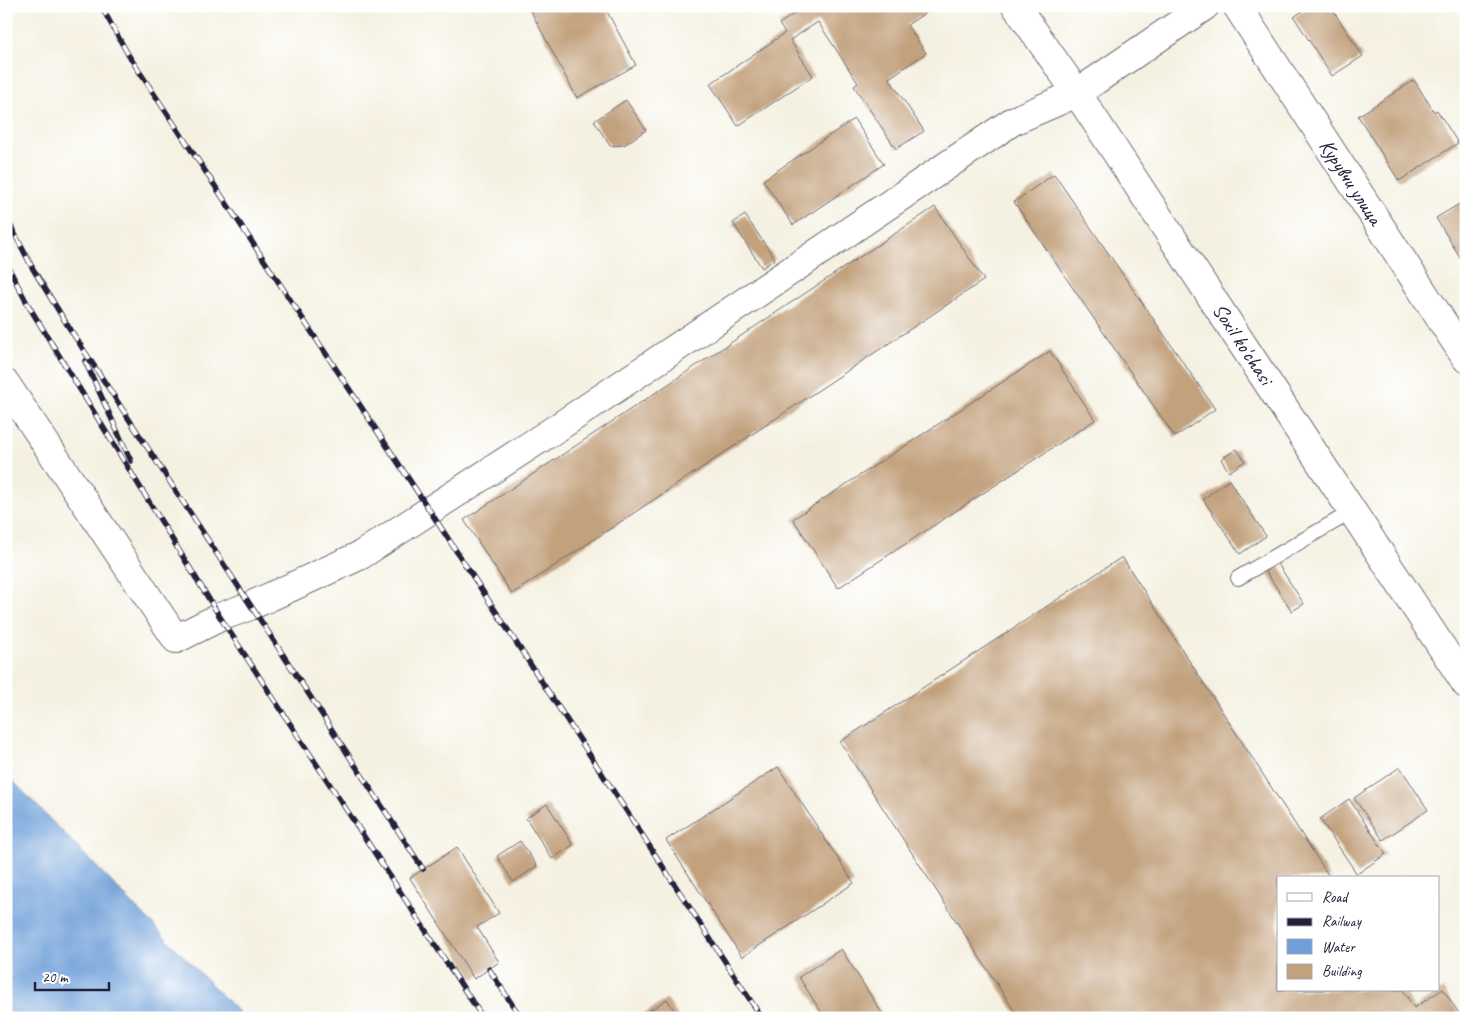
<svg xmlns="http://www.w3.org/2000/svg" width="1472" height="1024" viewBox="0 0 1472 1024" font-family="Caveat,sans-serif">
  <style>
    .water { fill: #6fa0d9; stroke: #48618a }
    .building { fill: #c2a17d }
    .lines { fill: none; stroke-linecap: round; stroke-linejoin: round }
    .lane-casing { stroke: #6c6a75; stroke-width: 16 }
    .street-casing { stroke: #6c6a75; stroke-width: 30 }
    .lane { stroke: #fff; stroke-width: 14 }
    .street { stroke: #fff; stroke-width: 28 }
    .rail-casing { stroke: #22223b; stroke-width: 5.5 }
    .rail { stroke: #fff; stroke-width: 4; stroke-dasharray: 11; stroke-linecap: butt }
    .labels { text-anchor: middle; stroke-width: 5; stroke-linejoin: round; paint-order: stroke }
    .street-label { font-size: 21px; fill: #22223b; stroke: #fff }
  </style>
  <rect width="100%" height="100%" fill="#fff"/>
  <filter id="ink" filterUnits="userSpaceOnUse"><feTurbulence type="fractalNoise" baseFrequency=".02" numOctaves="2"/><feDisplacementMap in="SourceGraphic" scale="10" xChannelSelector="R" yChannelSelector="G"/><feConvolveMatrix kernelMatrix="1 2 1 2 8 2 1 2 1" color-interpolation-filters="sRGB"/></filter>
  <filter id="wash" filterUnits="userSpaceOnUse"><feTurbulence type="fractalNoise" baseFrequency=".0096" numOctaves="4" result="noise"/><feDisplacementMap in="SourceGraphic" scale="20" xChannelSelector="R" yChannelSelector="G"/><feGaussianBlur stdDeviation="1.12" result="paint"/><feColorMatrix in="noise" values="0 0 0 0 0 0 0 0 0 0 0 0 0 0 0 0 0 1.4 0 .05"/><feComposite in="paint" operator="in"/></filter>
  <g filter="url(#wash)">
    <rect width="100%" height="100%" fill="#f5f1e2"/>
    <path class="water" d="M6,774l238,244h-238z"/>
    <g id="blocks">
      <path class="building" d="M528,6h76l32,59 -59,33z
        M806,6h130l-29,19 19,28 -37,25 35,53 -28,18 -42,-63 4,-3 -40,-61 -28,18 23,36 -75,50 -28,-42 75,-51 -6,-9z
        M1309,6h21l33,50 -31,20 -38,-59z
        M1414,80l20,32 3,-2 21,33 -59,38 -41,-65z
        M626,100l20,30 -22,15 -14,1 -16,-25z
        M854,119l30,45 -91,61 -30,-45z
        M1054,174l161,235 -40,28 -161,-235z
        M1466,200v67l-30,-49z
        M935,207l49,73 -472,314 -48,-74z
        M745,215l30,44 -13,9 -29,-45z
        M1050,351l45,69 -257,168 -45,-69z
        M1237,449l8,12 -16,11 -8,-13z
        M1229,480l37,56 -26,18 -37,-55z
        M1122,557l208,321h-52v112h125l11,18 29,-19 19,29h-443l-179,-276z
        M1276,561l28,43 -12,7 -28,-42z
        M778,767l76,116 -112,74 -76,-117z
        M1400,767l28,43 -45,30 -29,-42z
        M1349,799l37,55 -29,20 -37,-55z
        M547,804l26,41 -21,14 -26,-41z
        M520,841l17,25 -24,16 -16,-26z
        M457,847l42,66 -22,14 22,35 -25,17 -64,-101z
        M841,949l44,69h-60l-26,-41z
        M667,999l12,19h-41z"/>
    </g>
  </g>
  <g filter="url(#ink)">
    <use href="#blocks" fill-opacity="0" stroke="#6c6a75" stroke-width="1"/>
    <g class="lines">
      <g class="lane-casing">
        <path id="lane" d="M1238,578l115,-67"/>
      </g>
      <g class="street-casing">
        <path id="street" d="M1016,6l61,87 389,591
          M1237,6l229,352
          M6,384l170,255 44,-22 30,-11 111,-51 202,-131 450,-303 64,-28 128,-87"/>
      </g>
      <use href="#lane" class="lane"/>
      <use href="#street" class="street"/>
      <g class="rail-casing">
        <path id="rail" d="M101,6l28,50 301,455 332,507
          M6,217l27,52 35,57 355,543
          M6,263l22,42 192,312 263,401
          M85,361l46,100
          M489,969l32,49"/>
      </g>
      <use href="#rail" class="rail"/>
    </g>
  </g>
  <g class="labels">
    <g class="street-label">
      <text transform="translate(1351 182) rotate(57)" y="7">Курувчи улица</text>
      <text transform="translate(1243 344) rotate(57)" y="7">Soxil ko'chasi</text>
    </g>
  </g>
  <rect width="1472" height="1024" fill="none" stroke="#fff" stroke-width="25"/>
  <rect x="1277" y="876" width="162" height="115" fill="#ffffff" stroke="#a7a7b1"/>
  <rect x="1287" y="893" width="25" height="8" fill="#ffffff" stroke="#a7a7b1"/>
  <text x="1322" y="902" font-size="15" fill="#22223b">Road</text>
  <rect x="1287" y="918" width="25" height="8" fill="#22223b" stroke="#a7a7b1"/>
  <text x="1322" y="926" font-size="15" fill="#22223b">Railway</text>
  <rect x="1287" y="939" width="25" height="15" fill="#6fa0d9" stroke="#a7a7b1"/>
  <text x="1322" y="952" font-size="15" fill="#22223b">Water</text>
  <rect x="1287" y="964" width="25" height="15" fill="#c2a17d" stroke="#a7a7b1"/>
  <text x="1322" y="976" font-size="15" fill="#22223b">Building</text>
  <path d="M35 982v8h74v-8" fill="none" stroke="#22223b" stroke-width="2.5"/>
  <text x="42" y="982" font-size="15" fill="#22223b" stroke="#ffffff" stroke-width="4" paint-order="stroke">20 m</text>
</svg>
